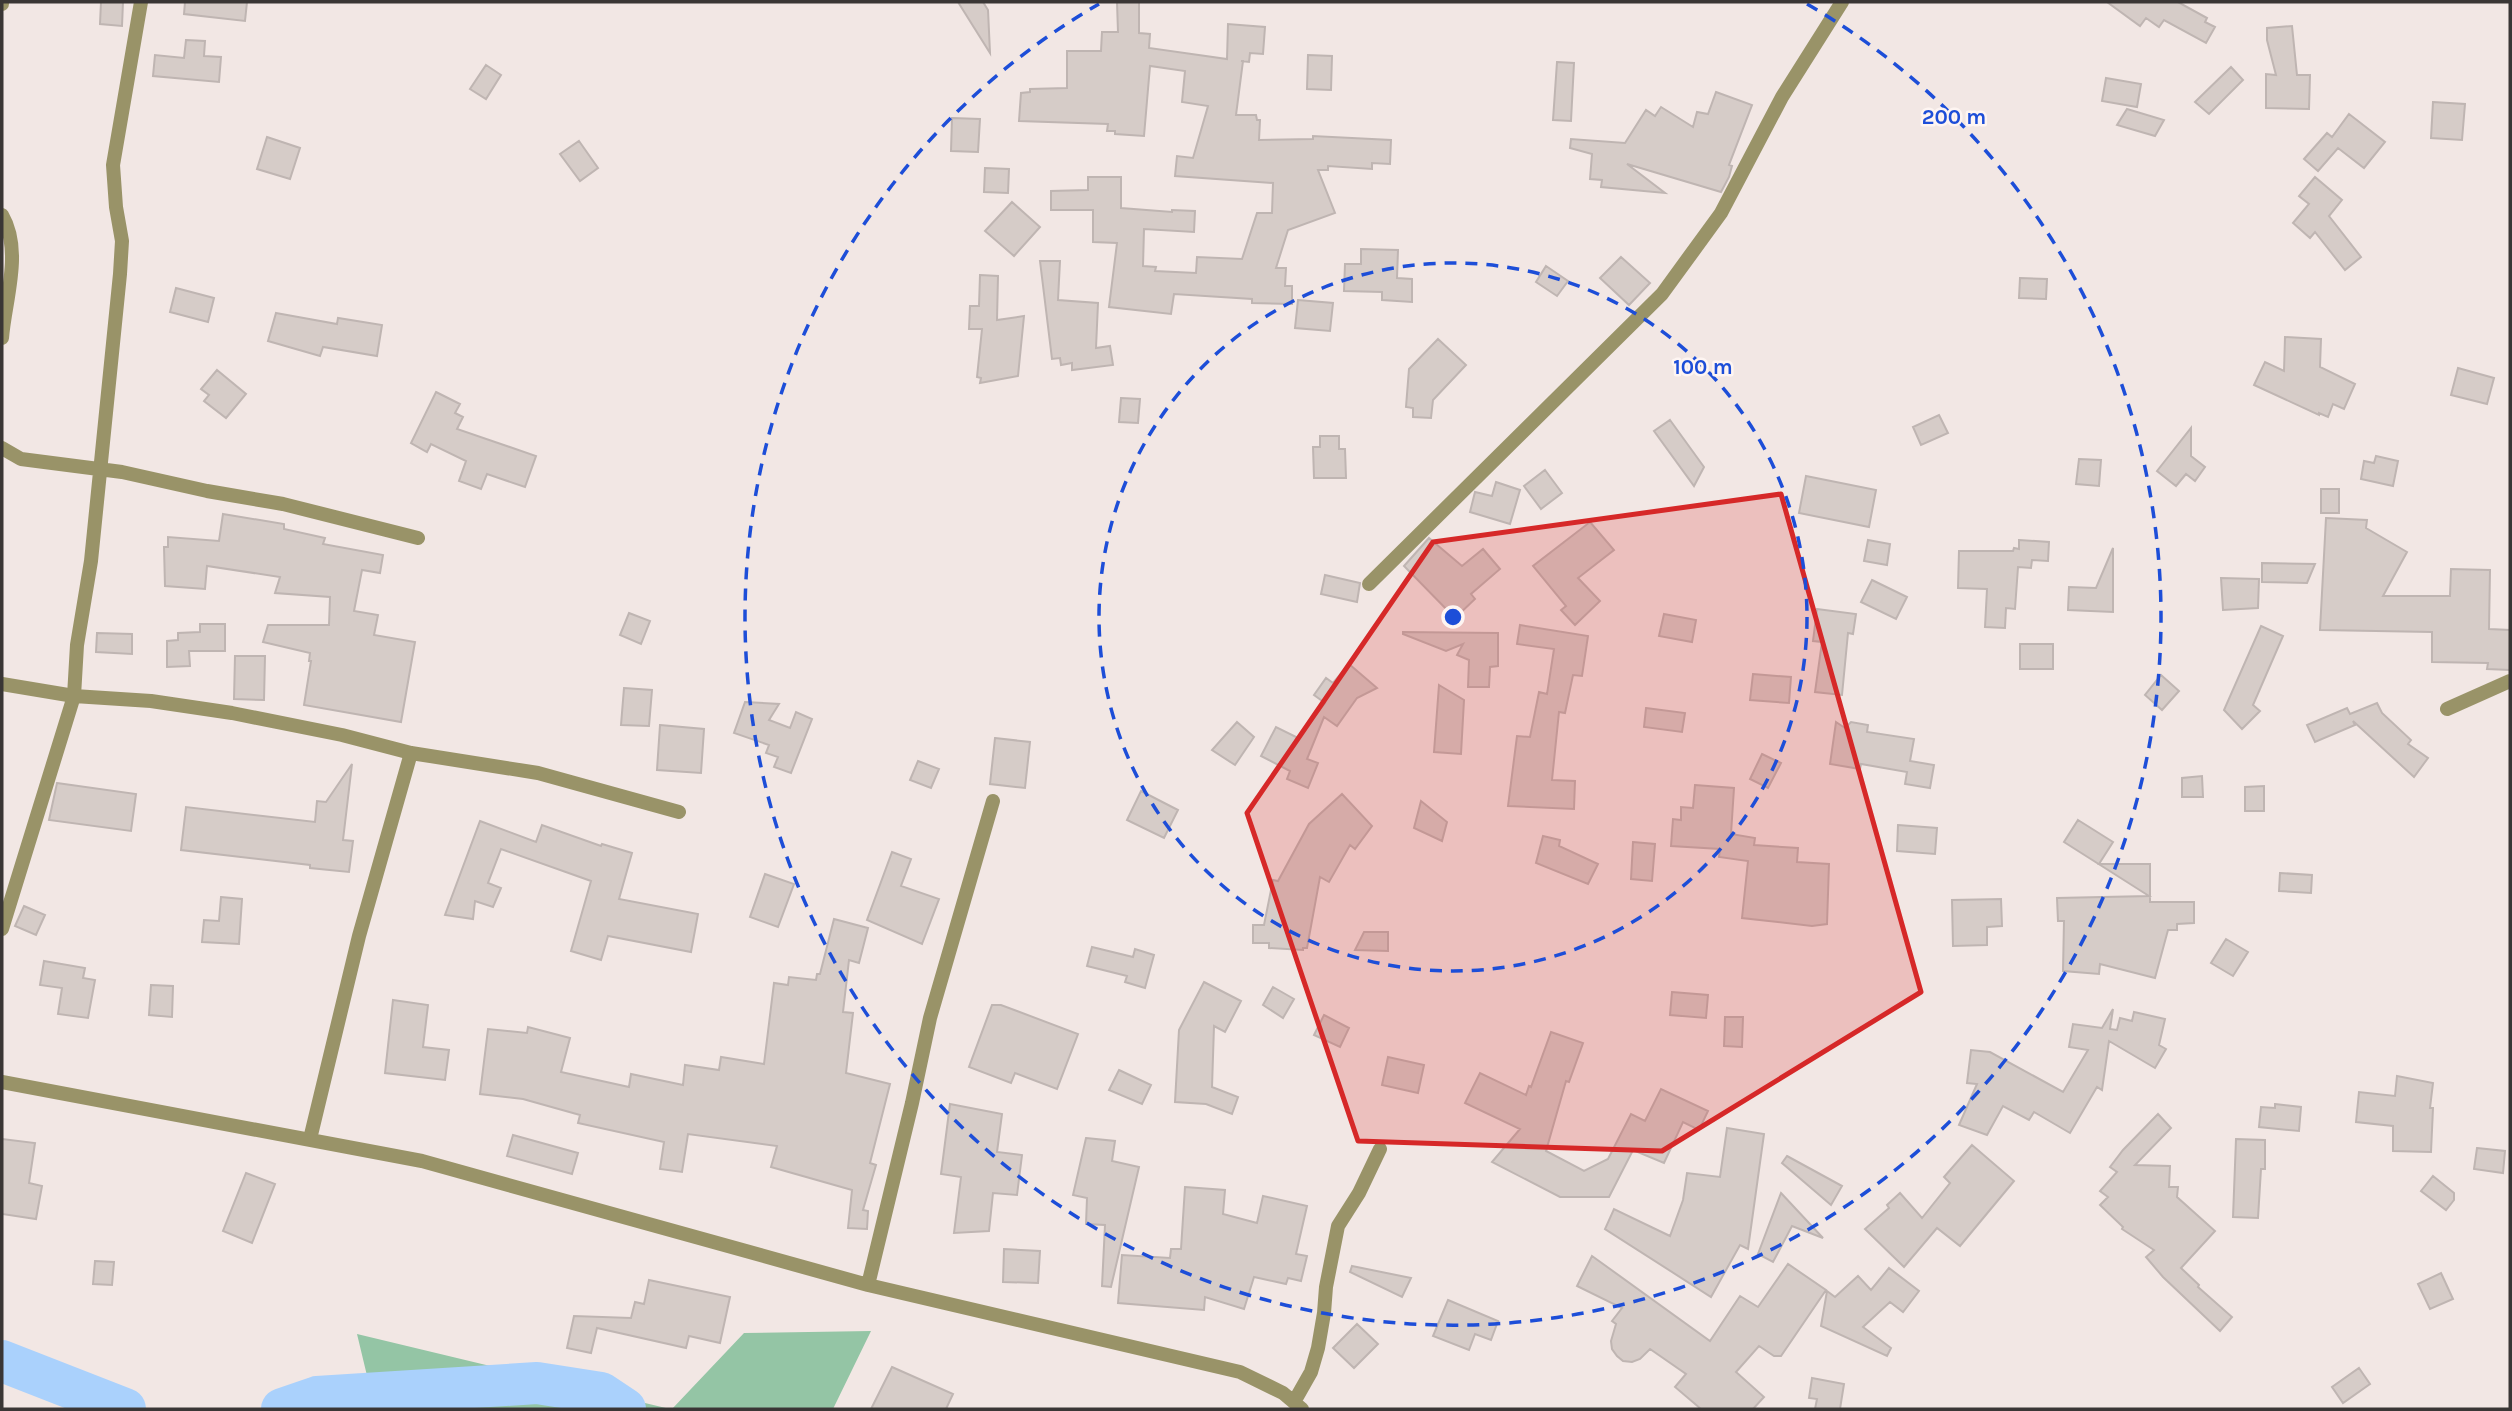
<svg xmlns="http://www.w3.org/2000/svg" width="2512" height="1411" viewBox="0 0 2512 1411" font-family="Karla,sans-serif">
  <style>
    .green { fill: #94c5a5 }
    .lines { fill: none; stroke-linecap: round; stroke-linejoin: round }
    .river { stroke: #aad1fc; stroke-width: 42 }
    .building { fill: #d6ccc8; stroke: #bfb5b2; stroke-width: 2 }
    .minor { stroke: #999368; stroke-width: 14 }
    .marked { fill: #d62828; fill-opacity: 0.2; stroke: #d62828; stroke-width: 5; stroke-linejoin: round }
    .ring { fill: none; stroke: #1d4ed8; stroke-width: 3.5; stroke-dasharray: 12 9 }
    .centre { fill: #1d4ed8; stroke: #fef5f2; stroke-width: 3.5 }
    .ring-label { font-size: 21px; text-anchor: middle; font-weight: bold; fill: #1d4ed8; stroke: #fef5f2; stroke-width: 5; stroke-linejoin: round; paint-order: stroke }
  </style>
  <rect width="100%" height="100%" fill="#f2e7e4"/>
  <path class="green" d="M871,1331l-38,78h-161l72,-76z
    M357,1334l313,75h-295z"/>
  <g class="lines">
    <path class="river" d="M2,1361l123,48
      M282,1409l35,-12 220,-14 64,10 24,16"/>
  </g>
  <path class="building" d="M101,2h22l-1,24 -22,-2z
    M185,2h62l-2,19 -61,-7z
    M958,2h25l5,8 2,43z
    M1117,2h22v31l11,1 -1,14 78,11 1,-35 37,3 -2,27 -13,-1 -1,9 -8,-1h2l-7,54h20l1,5h3l-1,20 54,-1v-3l78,4 -1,24 -18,-1v6l-44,-3v4h-10l17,43 -47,17 -12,38h10l-1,18h7v18l-40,-1v-4l-78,-5 -3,20 -62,-7 8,-64 -24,-1v-32h-42v-19l37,-1v-13h33v31l51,4v-2l23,1 -1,21 -50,-3 -1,37 13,1 -1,4 41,2 1,-16 45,2 15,-46h15l1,-30 -98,-7 2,-20 16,2 15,-52 -26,-4 3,-31 -35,-5 -6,70 -29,-2v-3h-8l1,-7 -89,-3 2,-28 9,-1v-3l37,-1v-37h34l1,-19h16z
    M2107,2h71l29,16 -2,4 10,5 -9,16 -42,-23 -5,7 -13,-9 -6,8z
    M2292,26l5,49h13l-1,34 -43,-1v-34l10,1 -9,-35v-12z
    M186,40l19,1 -1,15 17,1 -2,25 -66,-6 2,-21 29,3z
    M1308,55l24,1 -1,34 -24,-1z
    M1557,62l17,1 -3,58 -18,-1z
    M486,65l15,10 -15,24 -16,-10z
    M2231,67l12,13 -34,34 -14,-12z
    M2106,78l35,6 -4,23 -35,-6z
    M1716,92l36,13 -23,60 3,1 -3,11 -8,15 -94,-28 38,29 -64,-6 1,-7 -12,-1 2,-25 -22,-6 1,-9 54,4 21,-33 9,6 6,-9 32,20 4,-15 11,2z
    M2433,102l32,2 -3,36 -31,-2z
    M2127,109l37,11 -9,16 -38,-11z
    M2349,114l36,28 -21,26 -26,-20 -20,23 -14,-12 23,-26 5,4z
    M952,118l28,1 -2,33 -27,-1z
    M267,137l33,11 -10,31 -33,-10z
    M579,141l19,27 -18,13 -20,-27z
    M985,168l24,1 -1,24 -24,-1z
    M2315,177l27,23 -13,16 32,41 -16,13 -30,-38 -5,6 -17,-15 16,-19 -10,-8z
    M1012,202l28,25 -26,29 -29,-25z
    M1361,249l37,1 -1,28 15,1v23l-30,-2v-8l-38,-1 1,-27h16z
    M1621,257l29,26 -21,22 -29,-27z
    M1040,261h20l-2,39 40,3 -2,45 14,-2 3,19 -41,5v-7l-11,2 -1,-7 -8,1z
    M1546,266l22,15 -11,15 -21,-14z
    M980,275l18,1 -1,44 27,-4 -6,60 -38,7 1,-5 -4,-1 5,-48h-13l1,-23h9z
    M2020,278l27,1 -1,20 -27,-1z
    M176,288l38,10 -6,24 -38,-10z
    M1298,300l35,3 -3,28 -35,-3z
    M276,313l61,11 1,-6 44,7 -5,31 -54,-9 -3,9 -52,-15z
    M2285,337l36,2 -1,28 35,17 -11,25 -11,-5 -5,13 -9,-4v2l-65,-30 11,-23 19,9z
    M1438,339l28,26 -33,35 -2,18 -18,-1v-9l-7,-1 3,-38z
    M2458,368l36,10 -7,26 -36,-9z
    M217,370l29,24 -20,24 -22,-17 5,-6 -8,-6z
    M436,392l24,12 -5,9 8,4 -6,12 79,27 -11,31 -38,-13 -6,15 -22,-8 7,-20 -35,-17 -4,8 -16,-9z
    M1121,398l19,1 -2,24 -19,-1z
    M1939,415l9,18 -27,12 -8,-18z
    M1670,420l34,47 -10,19 -40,-55z
    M2191,428v28l14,11 -10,14 -9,-7 -10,12 -19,-15z
    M1320,436h19v13h6l1,29h-32l-1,-31h7z
    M2376,456l22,5 -5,25 -32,-7 3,-18 10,2z
    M2079,459l22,1 -2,26 -23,-2z
    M1545,470l17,23 -21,16 -17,-23z
    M1806,476l70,14 -7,37 -70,-14z
    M1496,482l24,8 -10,34 -40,-12 5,-20 17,4z
    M2321,489h18v24h-18z
    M223,514l61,10v5l41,9 -2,6 60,11 -3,18 -18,-3 -8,41 24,4 -4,20 41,7 -14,80 -97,-17 7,-44h-2l1,-8 -47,-11 5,-17h61l1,-28 -55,-4 5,-16 -73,-11 -2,23 -40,-3 -1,-39h4v-10l51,4z
    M2326,518l41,2 -1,8 41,24 -24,44h67l1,-27 39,1 -1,59 21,1v40l-23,-1 1,-6 -56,-1v-30l-112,-2z
    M1590,522l24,28 -36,28 22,23 -25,24 -14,-15 5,-4 -33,-40z
    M1429,538l33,28 21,-17 17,20 -29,25 4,5 -20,19 -51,-52z
    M1868,540l22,4 -3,21 -23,-4z
    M2019,540l30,2 -1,19 -16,-1 -1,8 -13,-1 -3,42 -9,-1 -1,20 -20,-1 2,-38 -29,-1 1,-37h54l1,-3 5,1z
    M2113,548v64l-45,-2 1,-23 27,1z
    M2262,563l53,1 -8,19 -45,-1z
    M1325,575l35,8 -3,19 -36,-8z
    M2221,578l38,1 -1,29 -35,2z
    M1872,580l35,17 -11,22 -35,-17z
    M1817,609l39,5 -3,20 -5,-1 -6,62 -27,-3 7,-50 -9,-1z
    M629,613l21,8 -9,23 -21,-9z
    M1664,614l32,6 -4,22 -33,-6z
    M200,624h25v27h-36l1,15 -23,1v-26l11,-1v-7l22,-1z
    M1520,625l68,11 -6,40 -9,-1 -8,38 -6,-1 -7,68 23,1 -1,28 -66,-3 9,-70 13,1 9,-45 8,2 7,-45 -37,-5z
    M2261,626l22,10 -30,69 7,6 -18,18 -18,-19z
    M1403,632l95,1v33l-8,1 -1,20h-21l1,-27 -12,-5 6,-11 -17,7 -43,-17z
    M97,633l35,1v20l-36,-2z
    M2020,644h33v25h-33z
    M235,656h30l-1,44 -30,-1z
    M1349,664l28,24 -20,10 -20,28 -13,-9 -17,42 11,4 -10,25 -21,-9 3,-8 -29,-15 15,-29 22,11 27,-35 -11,-8 12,-17 7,5z
    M1753,674l38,3 -2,26 -39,-3z
    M2161,675l18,16 -17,19 -17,-15z
    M1439,685l25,15 -3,54 -27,-2z
    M624,688l28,2 -3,36 -28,-1z
    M745,702l34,2 -10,16 21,8 6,-16 16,7 -21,54 -17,-6 4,-10 -12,-4 3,-8 -35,-12z
    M2377,703l5,10 29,27 -3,4 20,14 -14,19 -61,-56 2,4 -40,17 -8,-17 40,-17 3,6z
    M1646,708l39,5 -3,19 -38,-5z
    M1237,722l17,15 -19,28 -23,-15z
    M1836,722l9,6 6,-6 17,3 -1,7 47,7 -4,22 24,4 -4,23 -25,-4 2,-12 -46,-8 -1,5 -30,-5z
    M660,725l44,4 -3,44 -44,-3z
    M995,738l35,4 -5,46 -35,-4z
    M1762,754l19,9 -13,25 -18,-9z
    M918,761l21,8 -8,19 -21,-8z
    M352,764l-9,76 10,1 -4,31 -39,-4v-3l-129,-15 5,-43 129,15 2,-21 9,1z
    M2202,776l1,21h-21v-19z
    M57,783l79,11 -5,37 -82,-11z
    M1695,785l39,3 -3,46 24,4 -1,7 44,3 -1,14 32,2 -2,60 -15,2 -70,-8 6,-57 -29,-4 1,-8 -49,-3 2,-27 8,1v-13l12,1z
    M2264,786v25h-19v-24z
    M1141,791l37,19 -14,28 -37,-18z
    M1342,794l30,32 -17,23 -5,-4 -21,37 -9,-5 -13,71h-4v2l-34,-2v-5h-16v-18h11l9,-45 5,1 31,-57z
    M1421,801l26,21 -5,19 -28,-13z
    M2078,820l35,22 -14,22h51v38h44v21l-17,1v6h-9l-13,48 -55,-14 -1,10 -36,-3 1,-50h-6l-1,-23 92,-2 -85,-54z
    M480,821l56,21 6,-17 59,21 1,-2 30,9 -13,46 79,15 -7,38 -83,-16 -7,24 -30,-9 20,-70 -90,-32 -13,34 13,5 -8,19 -18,-6 -2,18 -28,-4z
    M1898,825l39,3 -2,26 -38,-3z
    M1543,836l17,4 -1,6 39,18 -10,20 -52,-21z
    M1633,842l22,2 -3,37 -21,-2z
    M892,852l19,7 -10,27 38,13 -17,45 -55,-24z
    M2280,873l32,2 -1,18 -32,-2z
    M765,874l29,10 -16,43 -28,-10z
    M221,897l21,2 -3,45 -37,-2 2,-22 15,1z
    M2001,899l1,27 -15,1v18l-34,1 -1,-46z
    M24,906l21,9 -9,20 -21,-9z
    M834,919l34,9 -9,35 -10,-3 -6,52 10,1 -7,60 44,11 -20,79 6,2 -13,45 5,1 -1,18 -19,-1 4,-38 -81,-23 6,-21 -89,-12 -6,38 -22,-3 4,-27 -86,-19 2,-8 -57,-16 -43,-5 8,-65 39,4 1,-6 42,11 -9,34 68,15 2,-13 52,11 2,-20 34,5 2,-13 43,7 10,-81 14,2 1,-8 27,3 1,-6h3z
    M1364,932h24v19l-33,-1z
    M2226,939l22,13 -15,24 -22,-13z
    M1092,947l41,10 2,-8 19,6 -9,33 -20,-6 2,-6 -40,-10z
    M44,961l41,7 -2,10 12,2 -7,38 -30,-4 4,-26 -22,-3z
    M1204,982l37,19 -16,31 -11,-6 -2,61 26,10 -6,17 -26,-10 -31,-2 4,-72z
    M151,985l22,1 -1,31 -23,-2z
    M1273,987l21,12 -11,19 -20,-13z
    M1672,992l36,3 -2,23 -36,-3z
    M393,1000l35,5 -5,42 26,3 -4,30 -60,-7z
    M992,1005h9l77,29 -21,55 -42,-16 -4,10 -42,-16z
    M2113,1009l-3,20 7,1 3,-12 12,3 2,-9 31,7 -6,26 7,4 -11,19 -46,-27 -7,49 -5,-3 -27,46 -36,-21 -5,8 -26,-14 -16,29 -28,-10 18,-41 -10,-1 4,-33 19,2 73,40 25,-42 -19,-3 4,-23 29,4z
    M1324,1015l25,13 -9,19 -26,-12z
    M1725,1017h18l-1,30 -18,-1z
    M1551,1032l32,11 -14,39 -3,-1 -20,70 38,20 24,-12 23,-45 14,7 16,-32 47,22 -9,19 -16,-8 -19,41 -31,-13 -24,47h-49l-68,-35 28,-33 -55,-26 15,-30 46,22 3,-9 2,1z
    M1388,1057l36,8 -6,28 -36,-8z
    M1119,1070l32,15 -9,19 -33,-14z
    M2397,1076l36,7 -3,25h3l-2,44 -38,-1v-25l-37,-4 3,-30 36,4z
    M950,1104l52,10 -5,38 25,3 -5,40 -24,-2 -4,38 -35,2 7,-56 -20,-3z
    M2275,1104l26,3 -2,24 -40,-4 2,-20 14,1z
    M2158,1114l13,14 -36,37 35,1 -1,21h9l-1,10 38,34 -34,37 18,17 -1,2 34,30 -12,14 -57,-54 -17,-20 8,-7 -32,-21 1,-2 -23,-22 8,-8 -8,-6 17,-19 -7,-5 13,-17z
    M1727,1128l37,6 -16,115 -8,-4 -29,52 -106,-68 9,-20 56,27 13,-36 4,-27 33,4z
    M513,1135l65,18 -6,21 -65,-18z
    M1086,1138l29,3 -3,20 27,6 -28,120 -9,-1 3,-61 -19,-1 1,-26 -14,-3z
    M2,1139l33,4 -6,40 13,3 -6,33 -34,-5z
    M2236,1139l29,1v29h-4l-3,49 -25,-1z
    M1972,1145l42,36 -54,65 -23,-18 -33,39 -39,-38 24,-21 -2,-3 13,-12 22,25 28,-35 -6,-6z
    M2477,1148l28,3 -2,22 -29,-4z
    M1787,1156l55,30 -11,19 -49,-42z
    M246,1173l29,11 -23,59 -29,-12z
    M2433,1176l21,17v7l-8,10 -25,-19z
    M1185,1187l40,3 -2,24 34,9 6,-27 44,10 -11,48 11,2 -6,25 -13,-3 -2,6 -32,-7 -10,32 -39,-12 -1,13 -86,-7 4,-48 48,3 1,-9h10z
    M1781,1193l42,45 -31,-12 -19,36 -15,-8z
    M1004,1249l36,2 -2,32 -35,-1z
    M1592,1256l118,85 30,-45 18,11 30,-43 38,26 -45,66h-7l-15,-10 -23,26 28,25 -11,12h-52l-26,-22 11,-13 -36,-25 -10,10 -8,3 -9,-1 -6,-5 -5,-7 -1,-8 5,-17 -4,-3 10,-13 -45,-22z
    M95,1261l19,1 -2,23 -19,-1z
    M1352,1266l59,12 -9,19 -52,-25z
    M1889,1268l30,23 -16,21 -13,-10 -27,25 28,21 -4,8 -66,-30 6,-35 8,6 23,-21 13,14z
    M2441,1273l12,26 -23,10 -12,-25z
    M649,1280l81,17 -10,46 -31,-7 -3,12 -89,-20 -6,25 -24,-5 7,-32 57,2 4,-16 9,2z
    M1448,1300l50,21 -7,19 -16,-6 -6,16 -36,-14z
    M1357,1324l21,20 -24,24 -21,-20z
    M892,1367l61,27 -7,15h-75z
    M2359,1368l11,16 -27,19 -11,-16z
    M1812,1378l32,6 -4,25h-25l2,-10 -8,-1z"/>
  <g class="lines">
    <path class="minor" d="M2,4v-2
      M2,215c21,36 3,85 0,123
      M2,448l19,11 101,13 85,19 76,13 135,34
      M1369,584l293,-290 59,-81 61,-116 60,-95
      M2,684l72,12 77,5 81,12 110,22 69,18 127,20 141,39
      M2447,709l63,-28
      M2,929l72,-233 3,-51 14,-84 29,-287 2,-33 -6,-34 -3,-42 28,-163
      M2,1082l420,79 446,124 372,87 43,21 19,16
      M310,1139l49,-203 52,-183
      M868,1285l44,-182 18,-85 63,-217
      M1294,1402l17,-30 7,-24 6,-35 2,-26 12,-61 21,-33 21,-44"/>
  </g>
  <path class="marked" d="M1781,494l140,498 -259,159 -304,-10 -111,-328 186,-271z"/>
  <g class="ring">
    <circle cx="1453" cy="617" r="354"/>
    <path d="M1807 4A708 708 0 1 1 1099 4"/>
  </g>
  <circle cx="1453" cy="617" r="10" class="centre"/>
  <g class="ring-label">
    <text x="1954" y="124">200 m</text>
    <text x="1703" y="374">100 m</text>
  </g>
  <rect width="2512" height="1411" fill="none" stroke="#3a3635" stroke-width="7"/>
</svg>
